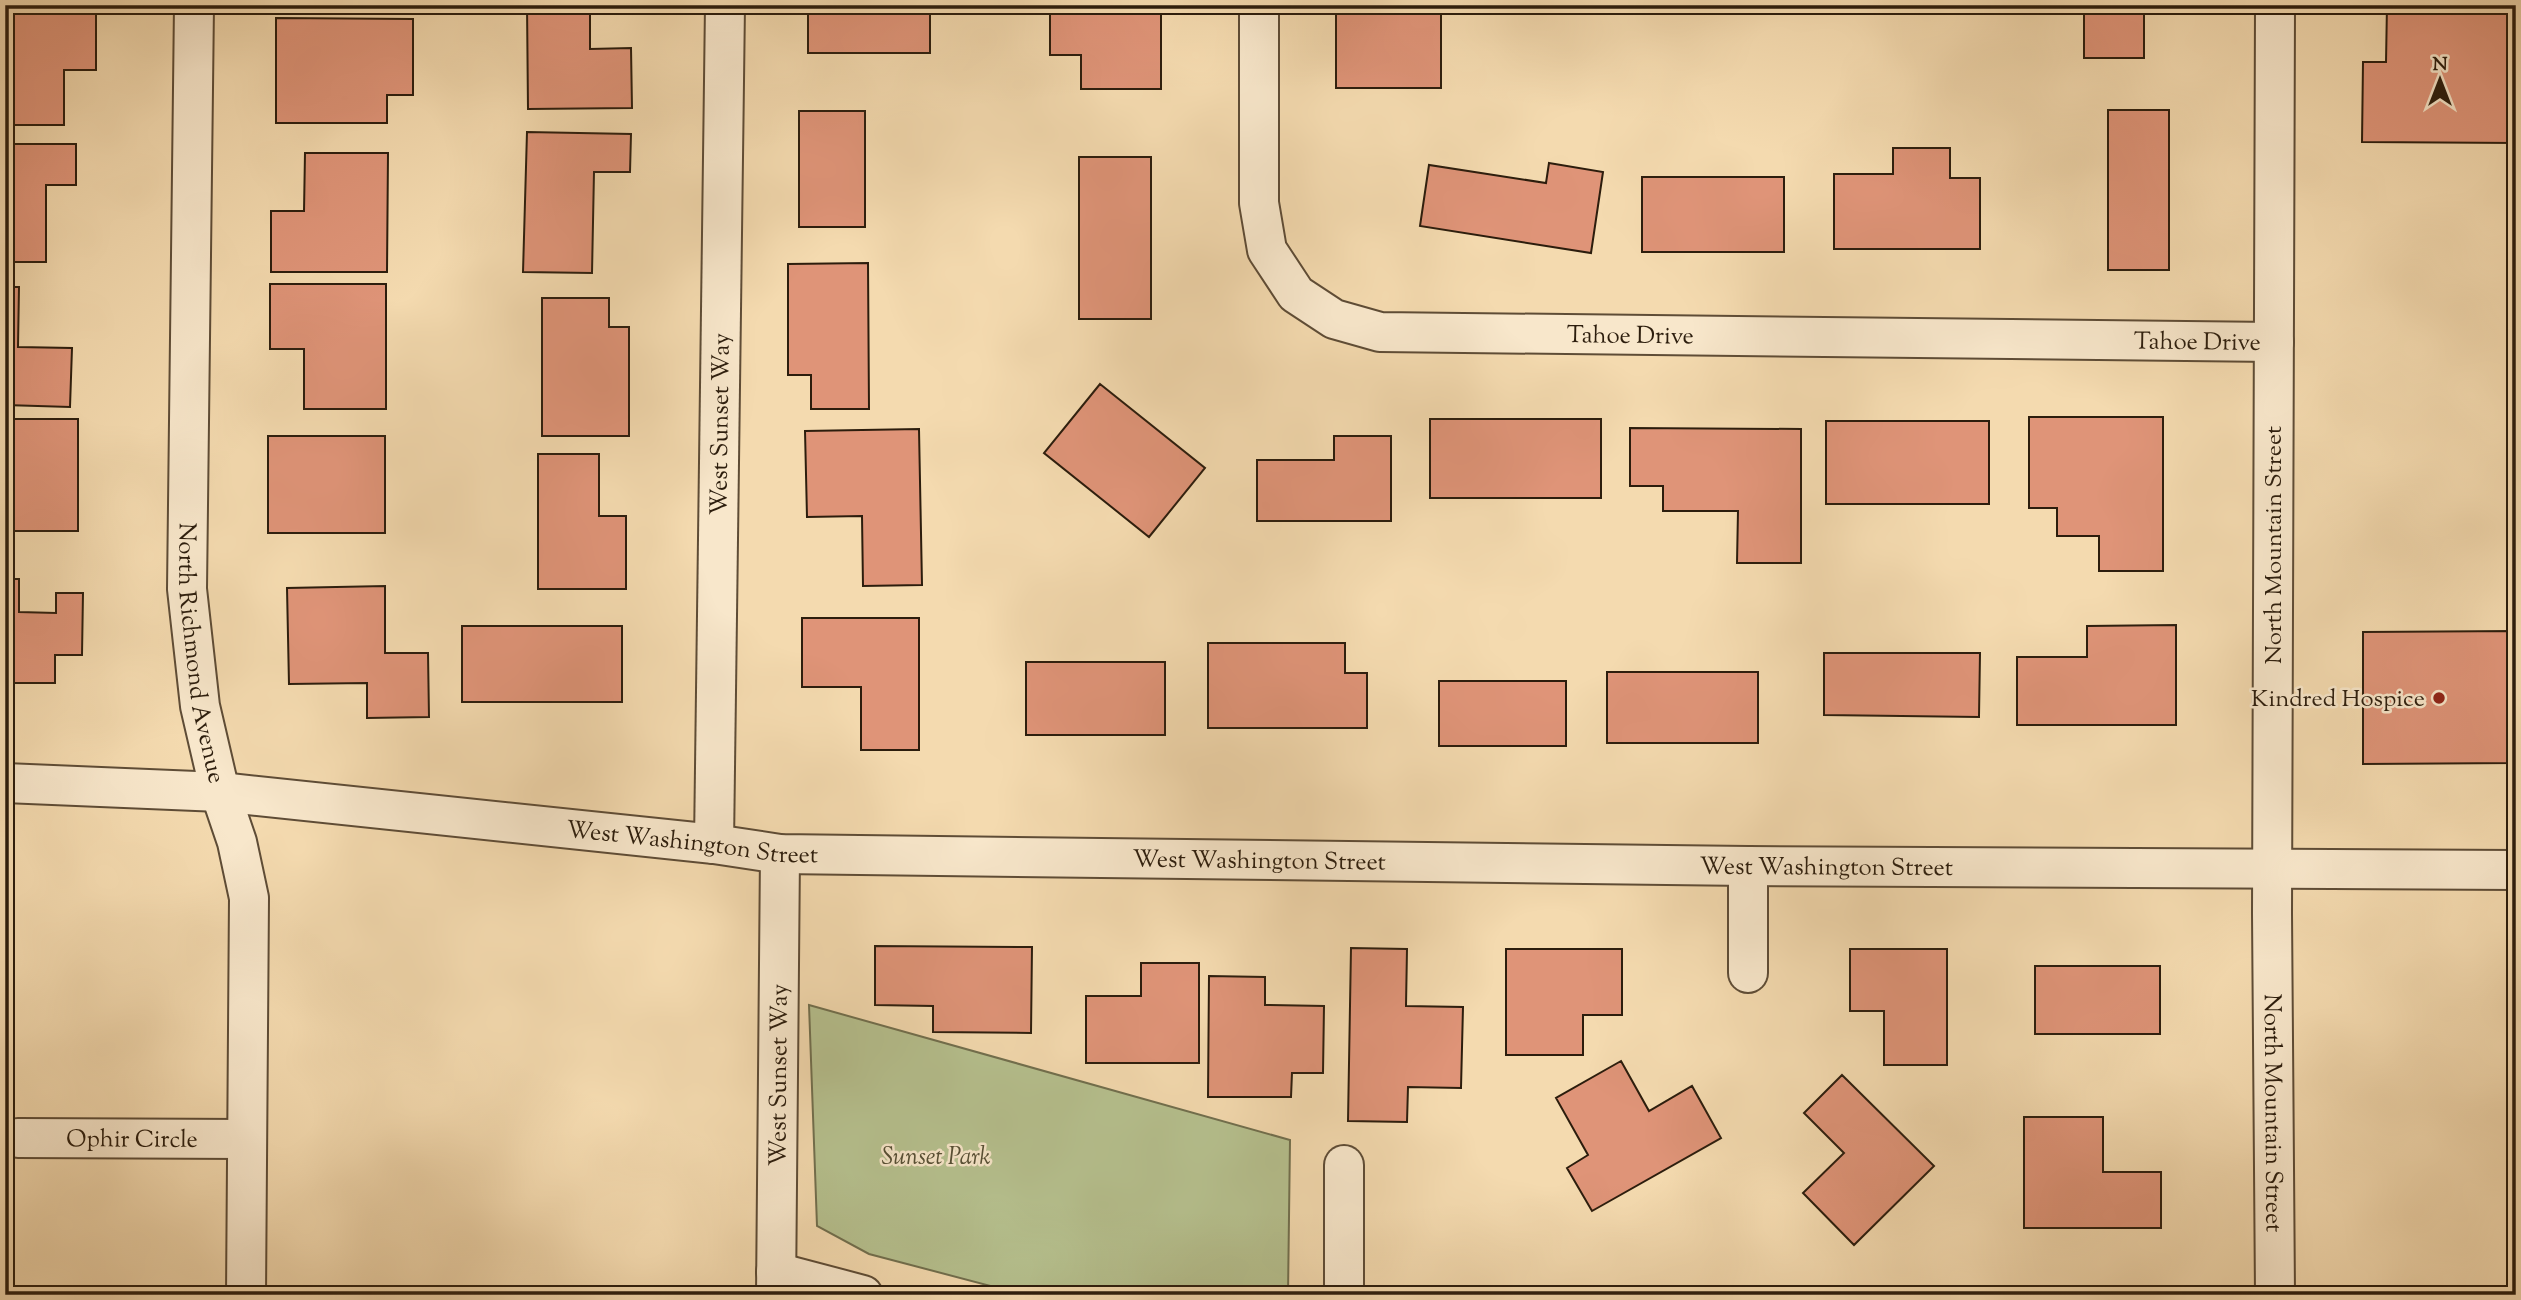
<svg xmlns="http://www.w3.org/2000/svg" width="2521" height="1300" viewBox="0 0 2521 1300" font-family="'Sorts Mill Goudy',serif">
  <style>
    .green { fill: #b6c18f; stroke: #716f4e; stroke-width: 2 }
    .building { fill: #df9478; stroke: #2c1d0d; stroke-width: 2 }
    .lines { fill: none; stroke-linecap: round; stroke-linejoin: round }
    .minor-casing { stroke: #5e4c36; stroke-width: 42 }
    .minor { stroke: #f8e7cb; stroke-width: 38 }
    .poi-dot { fill: #8f2418; stroke: #f8e7cb; stroke-width: 2.5 }
    .labels { text-anchor: middle; stroke-width: 5; stroke-linejoin: round; paint-order: stroke }
    .street-label { font-size: 24px; fill: #2c1d0d; stroke: #f8e7cb }
    .poi-label { font-size: 24px; fill: #2c1d0d; stroke: #f8e7cb; text-anchor: end }
    .park-label { font-size: 24px; font-style: italic; fill: #554e34; stroke: #f8e7cb }
  </style>
  <rect width="100%" height="100%" fill="#f4daaf"/>
  <filter id="stains"><feTurbulence type="fractalNoise" baseFrequency=".00286" numOctaves="4"/><feColorMatrix values="0 0 0 0 .2 0 0 0 0 .09 0 0 0 0 .02 0 0 0 .5 -.17"/></filter>
  <radialGradient id="worn" r=".72"><stop offset=".6" stop-color="#630" stop-opacity="0"/><stop offset="1" stop-color="#630" stop-opacity=".3"/></radialGradient>
  <path class="green" d="M809,1005l481,135 -2,155h-263l-156,-41 -52,-28z"/>
  <path class="building" d="M527,5h63v44l41,-1 1,60 -104,1z
    M808,5h122v48h-122z
    M1050,5h111v84h-80v-34h-31z
    M1336,5h105v83h-105z
    M1639,5h160v6l-160,1z
    M2070,5h74v53h-60v-49h-14z
    M2387,5h129v138l-154,-1 1,-80h23z
    M5,9h91v61h-32v55h-59z
    M276,18l137,1v76h-26v28h-111z
    M2108,110h61v160h-61z
    M799,111h66v116h-66z
    M527,132l104,2 -1,38h-36l-2,101 -69,-1z
    M5,144h71v41h-30v77h-41z
    M1893,148h57v30h30v71h-146v-75h59z
    M305,153h83l-1,119h-116v-61h33z
    M1079,157h72v162h-72z
    M1549,163l54,9 -12,81 -171,-27 9,-61 117,18z
    M1642,177h142v75h-142z
    M868,263l1,146h-58v-34h-23v-111z
    M270,284h116v125h-82v-60h-34z
    M5,287h14l-1,60 54,1 -2,59 -65,-2z
    M542,298h67v29h20v109h-87z
    M1100,384l105,84 -56,69 -105,-84z
    M2029,417h134v154h-64v-35h-42v-28h-28z
    M5,419h73v112h-73z
    M1430,419h171v79h-171z
    M1826,421h163v83h-163z
    M1630,428l171,1v134h-64l1,-52h-75v-25h-33z
    M919,429l3,156 -59,1 -1,-70 -55,1 -2,-86z
    M268,436h117v97h-117z
    M1334,436h57v85h-134v-61h77z
    M538,454h61v62h27v73h-88z
    M5,579h14v33l37,1v-20h27l-1,62h-27v28h-50z
    M385,586v67h43l1,64 -62,1v-35l-78,1 -2,-96z
    M802,618h117v132h-58v-63h-59z
    M2176,625v100h-159v-68h70v-31z
    M462,626h160v76h-160z
    M2516,631v132l-153,1v-132z
    M1208,643h137v30h22v55h-159z
    M1824,653h156l-1,64 -155,-2z
    M1026,662h139v73h-139z
    M1607,672h151v71h-151z
    M1439,681h127v65h-127z
    M875,946l157,1 -1,86 -98,-1v-26l-58,-1z
    M1351,948l56,1 -1,57 57,1 -2,81 -53,-1 -1,35 -59,-1z
    M1506,949h116v66h-39v40h-77z
    M1850,949h97v116h-63v-54h-34z
    M1141,963h58v100h-113v-67h55z
    M2035,966h125v68h-125z
    M1209,976l56,1v28l59,1 -1,67h-31l-1,24h-83z
    M1621,1061l28,50 43,-25 29,52 -129,73 -25,-43 21,-13 -32,-57z
    M1842,1075l92,91 -80,79 -51,-52 41,-40 -40,-40z
    M2024,1117h79v55h58v56h-137z"/>
  <g class="lines">
    <g class="minor-casing">
      <g id="minor">
        <path id="s1" d="M194,5l-7,584 13,117 20,86 17,50 12,56 -3,397"/>
        <path id="s2" d="M1259,5v198l8,47 29,44 38,25 46,13 894,10"/>
        <path id="s3" d="M2275,5l-3,908 3,382"/>
        <path id="s4" d="M5,783l215,9 494,52 66,10 968,12 768,4"/>
        <path id="s5" d="M714,844l11,-839"/>
        <path d="M1748,866v107"/>
        <path id="s6" d="M18,1138l229,1"/>
        <path d="M1344,1165v130"/>
        <path d="M776,1272l87,23"/>
        <path id="s7" d="M776,1295l4,-441"/>
      </g>
    </g>
    <use href="#minor" class="minor"/>
  </g>
  <circle class="poi-dot" cx="2439" cy="698" r="7"/>
  <g class="labels">
    <g class="street-label">
      <text dy="8" stroke="none"><textPath href="#s2" startOffset="642">Tahoe Drive</textPath></text>
      <text dy="8" stroke="none"><textPath href="#s2" startOffset="1209">Tahoe Drive</textPath></text>
      <text dy="8" stroke="none"><textPath href="#s5" startOffset="420">West Sunset Way</textPath></text>
      <text transform="translate(2273 545) rotate(-90)" y="8">North Mountain Street</text>
      <text dy="8" stroke="none"><textPath href="#s1" startOffset="649">North Richmond Avenue</textPath></text>
      <text dy="8" stroke="none"><textPath href="#s4" startOffset="690">West Washington Street</textPath></text>
      <text dy="8" stroke="none"><textPath href="#s4" startOffset="1258">West Washington Street</textPath></text>
      <text dy="8" stroke="none"><textPath href="#s4" startOffset="1825">West Washington Street</textPath></text>
      <text dy="8" stroke="none"><textPath href="#s7" startOffset="220">West Sunset Way</textPath></text>
      <text dy="8" stroke="none"><textPath href="#s3" startOffset="1108">North Mountain Street</textPath></text>
      <text dy="8" stroke="none"><textPath href="#s6" startOffset="114">Ophir Circle</textPath></text>
    </g>
    <g class="poi-label">
      <text x="2425" y="706">Kindred Hospice</text>
    </g>
    <g class="park-label">
      <text x="936" y="1164">Sunset Park</text>
    </g>
  </g>
  <rect width="2521" height="1300" fill="none" stroke="#f4daaf" stroke-width="28"/>
  <rect x="7" y="7" width="2507" height="1286" fill="none" stroke="#2c1d0d" stroke-width="3.5"/>
  <rect x="14" y="14" width="2493" height="1272" fill="none" stroke="#2c1d0d" stroke-width="2"/>
  <g transform="translate(2440 80)" stroke="#f8e7cb" stroke-width="5" paint-order="stroke">
  <path d="M0-5L12 26L0 18L-12 26Z" fill="#2c1d0d"/>
  <text y="-10" font-size="19" font-weight="bold" text-anchor="middle" fill="#2c1d0d">N</text>
  </g>
  <rect width="100%" height="100%" filter="url(#stains)"/>
  <rect width="100%" height="100%" fill="url(#worn)"/>
</svg>
